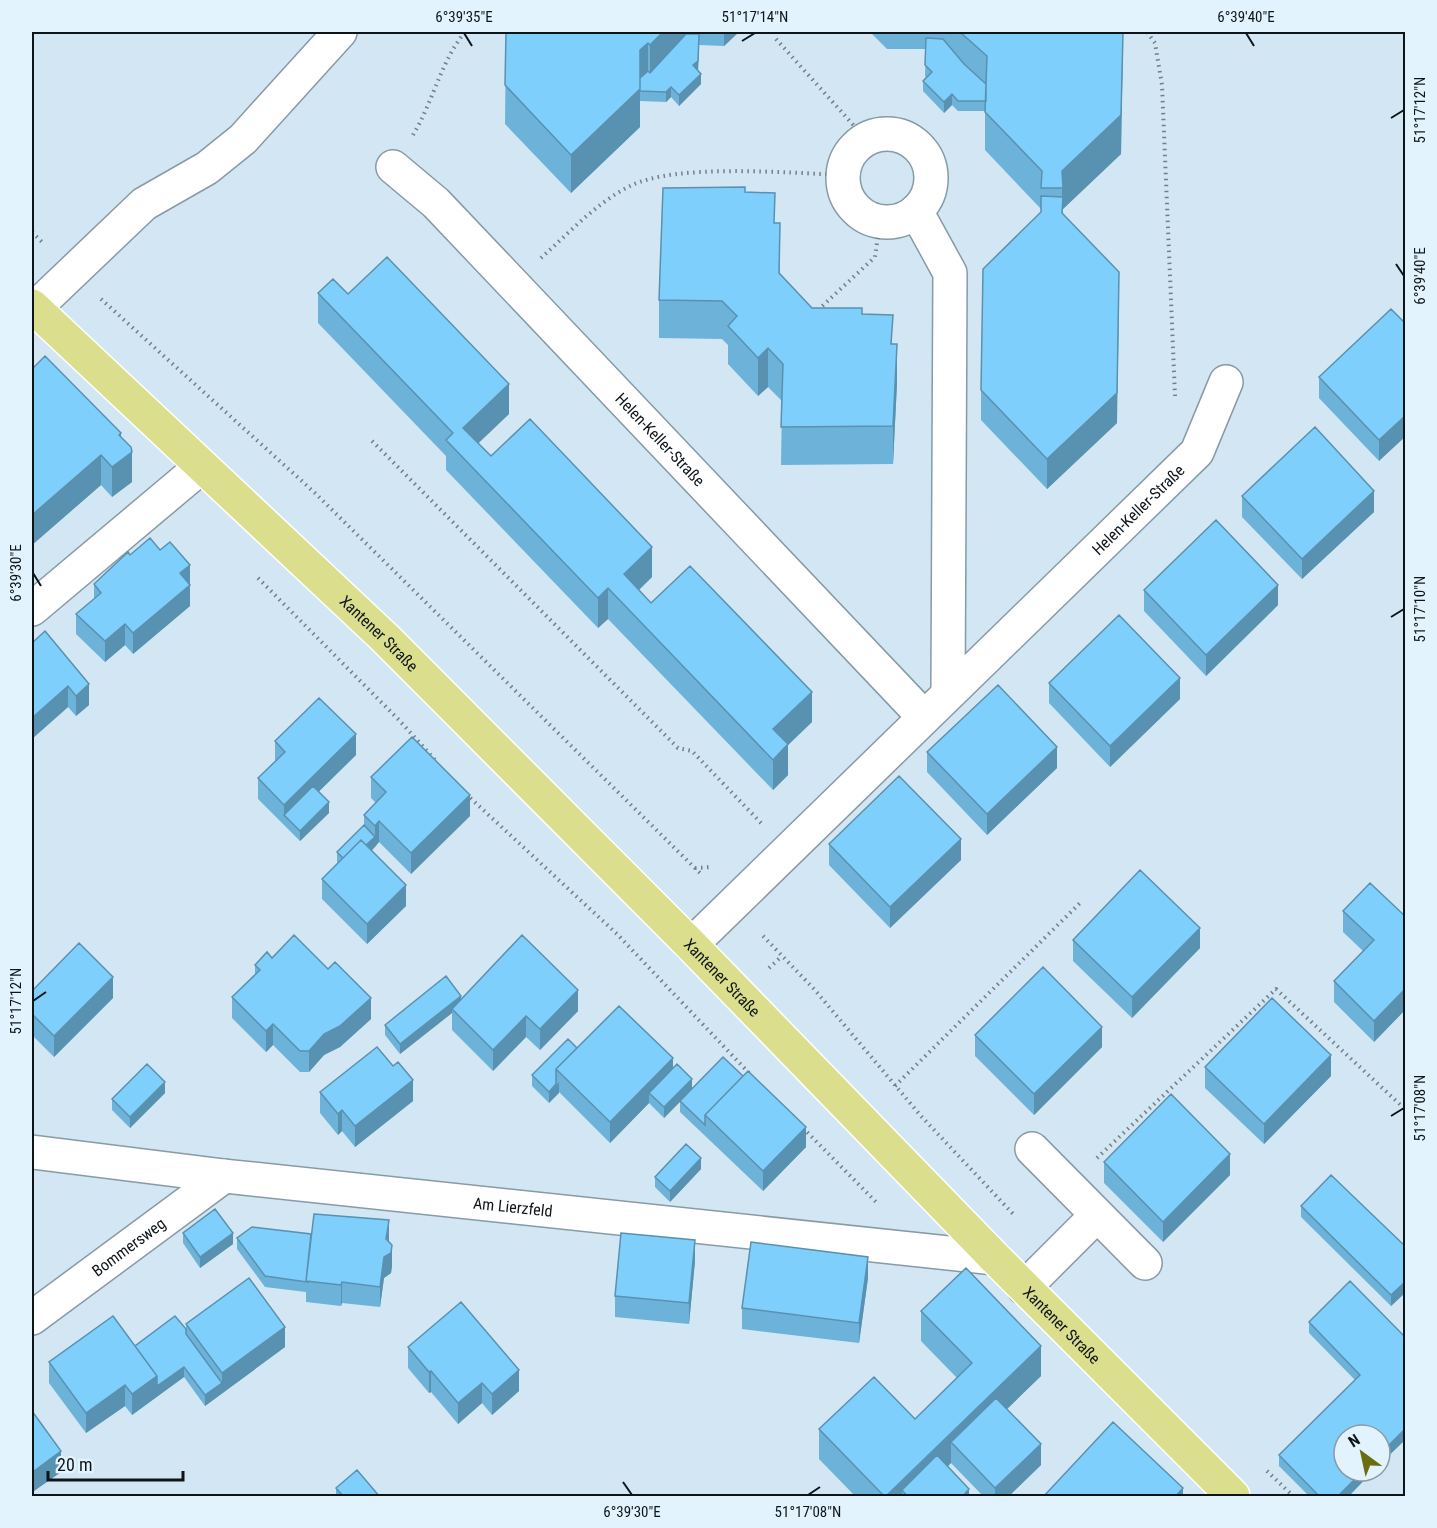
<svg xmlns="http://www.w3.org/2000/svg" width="1437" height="1528" viewBox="0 0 1437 1528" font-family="'Roboto Condensed',sans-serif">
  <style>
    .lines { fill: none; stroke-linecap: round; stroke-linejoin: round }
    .minor-casing { stroke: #879aa6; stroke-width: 36 }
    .major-casing { stroke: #fff; stroke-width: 36 }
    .path { stroke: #717f87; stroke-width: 4; stroke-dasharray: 1.5 4.5; stroke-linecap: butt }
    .minor { stroke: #fff; stroke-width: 33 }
    .major { stroke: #dbde8c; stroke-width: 33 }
    .wall { fill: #6db2d9 }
    .shaded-wall { fill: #5991b0 }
    .building { fill: #7fcffc; stroke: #5991b0; stroke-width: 1.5 }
    .ticks { fill: none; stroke: #0e1519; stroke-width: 2 }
    .labels { text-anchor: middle; stroke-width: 4.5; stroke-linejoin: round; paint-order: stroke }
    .street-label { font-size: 16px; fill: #0e1519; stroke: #e3f3fd }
    .neatline { fill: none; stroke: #0e1519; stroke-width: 2 }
    .ticks-label { font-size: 15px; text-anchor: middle; fill: #0e1519 }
  </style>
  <rect width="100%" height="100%" fill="#d2e7f3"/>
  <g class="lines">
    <g class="minor-casing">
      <g id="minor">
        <circle cx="887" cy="178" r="44"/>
        <path id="s1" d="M393,167l43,36 488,514"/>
        <path d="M916,211l34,62 -2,421"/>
        <path d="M34,309l110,-105 63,-36 36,-29 97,-107"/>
        <path d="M32,609l169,-142"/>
        <path id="s2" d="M691,945l506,-493 29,-70"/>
        <path d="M1032,1149l113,114"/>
        <path id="s3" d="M32,1152l192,24 771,82"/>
        <path d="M1024,1288l73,-73"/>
        <path id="s4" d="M32,1318l192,-142"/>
      </g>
    </g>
    <g class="major-casing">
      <g id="major">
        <path id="s5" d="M32,306l353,332 306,307 304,313 238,238"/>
      </g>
    </g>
    <path class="path" d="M1147,32l8,11 7,42 13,311
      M776,39l90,100
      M413,135c20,-33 28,-74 52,-103
      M32,232l12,12
      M541,258c28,-25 55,-55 89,-72 46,-23 158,-13 213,-11
      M101,299l214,194 388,383
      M818,310l57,-53 4,-28
      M372,441l306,307 14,3 69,72
      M258,578l140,141 39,43
      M466,794l151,140 132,139
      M695,868l17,-1
      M763,936l51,53 107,127 94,100
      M769,968l13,-12
      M895,1086l186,-184
      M803,1128l75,76
      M1097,1158l179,-169 130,121
      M1267,1471l26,25"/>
    <use href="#minor" class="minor"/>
    <use href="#major" class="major"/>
  </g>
  <path class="wall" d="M506,32h233l-15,14 -25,-1 -1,26 3,13 -22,22 -8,-9 -5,5 -26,-1v26l-69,66 -66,-69z
    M870,32h253l-2,122 -58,55v4l54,210 -70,66 -66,-69v-30l60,-178v-3l-56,-59v-39h-27l-6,-6 -8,8 -21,-22v-10l3,-4 -1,-1 1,-27h-39z
    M745,192l30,31 5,50 32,35 50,6 31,30 4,39 -4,81 -112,1 1,-64 -14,-14 -10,9 -30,-32v-19l-6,-6 -63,-1v-38z
    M318,293l30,1 161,120 -31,29 13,13 161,121 -13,13 12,13 161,119 -24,23v30l-15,15 -165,-171 -10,9 -152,-158v-14l-128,-133z
    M1391,309l-12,152 -60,-63v-21z
    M32,369l89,68 11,45 -20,15 -11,-12 -69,60z
    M1242,496l132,16 -72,67 -60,-62z
    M130,555l60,30v21l-57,48 -8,-9 -20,17 -29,-28v-20l18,-15v-15z
    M1144,590l134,15 -72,71 -62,-65z
    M32,643l57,62 -13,11 -8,-9 -35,31 -1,-2z
    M1049,683l131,16 -70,68 -61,-64z
    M275,741l81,14 -38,37 11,21 -29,28 -42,-42v-21l17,-16z
    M927,752l130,16 -70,67 -60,-63z
    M371,777l99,39 -59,58 -32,-32 -7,8 34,56 -39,38 -45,-45v-20l16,-16 -1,-1v-10l27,-27v-10l12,-12 -5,-5z
    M829,844l132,16 -71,68 -61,-63z
    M1406,857v25l-3,-2v-21z
    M1343,911l63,6v92l-32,33 -40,-40v-21l29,-30 -20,-19z
    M1073,940l127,8 -68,70 -59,-57z
    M272,958l99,61 -31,28 -16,8 -15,17h-9l-27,-27 -7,7 -34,-34v-21l23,-22v-10z
    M32,991l81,7 -59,59 -22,-22z
    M461,1000l117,11 -38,39 -14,-13 -33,34 -41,-41v-17l-52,41 -15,-19v-10z
    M975,1035l127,12 -68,68 -59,-59z
    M577,1048l96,20 19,21 114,58 -43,44 -83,-79v-11l-16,17 -15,-15 -39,40 -51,-51 -10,11 -17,-17v-11z
    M393,1066l20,35 -58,46 -13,-16 -4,4 -18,-22v-21z
    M1205,1067l126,9 -67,68 -59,-56z
    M165,1093l-35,35 -18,-18v-11z
    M1104,1162l126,13 -67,67 -59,-59z
    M701,1169l-31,33 -15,-15v-10z
    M1301,1206l105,41v45l-15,14 -90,-89z
    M183,1233l50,11 -33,24 -17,-25z
    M311,1234l77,7 4,25 -1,7 -7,5 -4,29 -38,-4 -1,3 -35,-4v-10l-41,-5 -28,-38v-11z
    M695,1261l-6,63 -74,-7v-21z
    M868,1278l-9,65 -117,-14v-21z
    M921,1311l120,65 -35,33 35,56 -33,32h-24l-33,-34 -3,3 21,31h-113l-37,-38v-30l96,-10 42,-41 -36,-37z
    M1309,1322l97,16v101l-26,25 -36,7h29l-25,26h-38l-31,-31v-11l76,-75 -46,-47z
    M186,1324l99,23 -80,59 -21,-29 -52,38 -7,-9 -39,27 -37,-50v-21l86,-16 51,-17z
    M408,1347l111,44 -27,24 -10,-12 -24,21 -27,-32 -2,1 -21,-25z
    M32,1411l29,61 -27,19 -2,-4z
    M336,1488l44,9h-44z"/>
  <path class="shaded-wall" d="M663,32h23v13l-36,38v-38z
    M724,32h15l-15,14z
    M1123,32l-2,122 -58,55 -1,34v-72z
    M648,43v38l-8,8v38l-69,66v-38l69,-105z
    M699,45l-1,27 -5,-7z
    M701,74v10l-22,22v-11z
    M671,87v10l-5,5v-10z
    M952,94v11l-8,8v-11z
    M1119,302l-2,121 -70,66v-30z
    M897,344v39l-4,81v-38z
    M768,348v39l-10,9v-38z
    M509,384v30l-46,44v-30z
    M1406,415v21l-27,25v-21z
    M121,433v27l11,-8v30l-20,15v-30l7,-32z
    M101,455v30l-69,60v-30z
    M1374,491v21l-72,67v-20z
    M652,547v30l-28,27v-30z
    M190,565v21l-10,-13z
    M190,585v21l-57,48v-21z
    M1278,585v20l-72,71v-21z
    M608,588v31l-10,9v-30z
    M125,624v21l-20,17v-21z
    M1180,678v21l-70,68v-21z
    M89,684v21l-13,11v-20z
    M68,686v21l-35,31v-21z
    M812,692v30l-24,23v30l-15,15v-61z
    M356,734v21l-66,65 -6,-5v10v-20z
    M1057,747v21l-70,67v-21z
    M470,795v21l-59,58v-21z
    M329,802v11l-29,28v-10z
    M379,821v21l-4,5 -27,27v-11l27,-26v-11z
    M961,839v21l-71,68v-21z
    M406,885v21l-39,38v-20z
    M1200,928v20l-68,70v-21z
    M113,977v21l-59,59v-21z
    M1406,988v21l-32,33v-21z
    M578,990v21l-38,39v-21z
    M461,996v10l-9,3v4l-52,41v-10z
    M371,998v21l-31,28 -16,8 -15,17v-21l15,-17z
    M526,1016v21l-33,34v-21z
    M273,1024v21l-7,7v-21z
    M1102,1027v20l-68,68v-21z
    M1331,1055v21l-67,68v-20z
    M673,1058v21l-24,14v10l-39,40v-21z
    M692,1079v11l-28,28v-11z
    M413,1080v21l-58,46v-21z
    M165,1082v11l-35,35v-11z
    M559,1082v11l-10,10v-11z
    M342,1110v21l-4,4v-21z
    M806,1127v20l-43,44v-20z
    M1230,1154v21l-67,67v-20z
    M701,1158v11l-31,33v-11z
    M389,1220v21l3,4v21l-1,7 -7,5 -4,29v-20z
    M233,1233v11l-33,24v-11z
    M695,1240v21l-6,63v-21z
    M868,1257v21l-9,65v-20z
    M1406,1281v11l-15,14v-11z
    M342,1282v21l-1,3v-21z
    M285,1327v20l-80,59v-11l17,-12v-10z
    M1041,1346v30l-79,77 -11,-11v21l-35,34 -14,-7v7h-16z
    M184,1367v10l-52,38v-21l25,-18z
    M519,1370v21l-27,24v-21z
    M431,1371v21l-2,1v-21z
    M482,1383v20l-24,21v-21z
    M125,1385v21l-39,27v-20z
    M1406,1428v11l-26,25v-10z
    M1041,1444v21l-33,32h-13v-9z
    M61,1451v21l-27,19v-20z
    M1363,1471h10l-25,26h-11z
    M1183,1488v9h-8z
    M969,1489v8h-7z"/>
  <path class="building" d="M506,32h157l-13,13 -2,-2 -8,7v39l-69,66 -66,-70z
    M960,32h163l-2,83 -59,56 1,17h-22l1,-17 -57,-59 2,-56z
    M686,34h13l-1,27 -5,4 8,9 -22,21 -8,-8 -5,5 -26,-1v-13l8,-7 2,2z
    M926,38l17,1 21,25 22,20v17h-28l-6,-7 -8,8 -21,-21 9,-9 -7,-7z
    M745,187v5l30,1 -1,30h6l-1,50 33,35h50v6l31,1 -2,29h6l-4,82 -112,1 2,-63 -15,-16 -10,10 -30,-32 9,-10 -15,-15 -63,-1 4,-112z
    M1041,196l22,1 -1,16 57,59 -2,121 -70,66 -66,-69 2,-121 58,-57z
    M387,257l122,127 -46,44 28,28 39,-37 122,128 -28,27 27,29 39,-37 122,126 -39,37 15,15 -15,16 -165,-172 -10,10 -152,-158 7,-7 -135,-140 15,-14 15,15z
    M1391,309l15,15v91l-27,25 -60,-63z
    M45,356l76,77 -2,2 12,12 1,5 -20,15 -11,-12 -69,60v-146z
    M1315,427l59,64 -72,68 -60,-63z
    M1216,520l62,65 -72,70 -62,-65z
    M150,538l10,12 10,-8 20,23 -10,8 10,12 -57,48 -8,-9 -20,17 -29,-27 25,-21 -7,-9 34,-32 2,3z
    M1119,615l61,63 -70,68 -61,-63z
    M45,631l44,53 -13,12 -8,-10 -35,31 -1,-1v-73z
    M998,685l59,62 -70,67 -60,-62z
    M319,698l37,36 -72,71 -26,-27 27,-26 -10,-11z
    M412,737l58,58 -59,58 -32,-32 -4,5 -11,-11 22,-23 -15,-15z
    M899,776l62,63 -71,68 -61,-63z
    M313,786l16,16 -29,29 -16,-16z
    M364,825l11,12 -9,8 -5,-5 -18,18 -6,-6z
    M361,840l45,45 -39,39 -45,-45z
    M1140,870l60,58 -68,69 -59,-57z
    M1370,883l36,34v71l-32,33 -40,-40 40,-41 -31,-29z
    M294,935l34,34 7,-7 36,36 -31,28 -16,8 -15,17h-9l-27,-27 -7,7 -34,-34 28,-27 -5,-5 12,-13 5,6z
    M522,935l56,55 -38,39 -14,-13 -33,34 -41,-41z
    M79,943l34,34 -59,59 -22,-22v-23z
    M1043,967l59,60 -68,67 -59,-59z
    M446,976l15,20 -61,48 -15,-19z
    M1272,998l59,57 -67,69 -59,-57z
    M619,1006l54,52 -63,64 -54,-53z
    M568,1039l9,9 -21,21v15l-7,8 -17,-17z
    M377,1047l16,19 5,-4 15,18 -58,46 -13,-16 -4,4 -18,-22z
    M723,1057l20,19 -38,39v10l-25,-24z
    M147,1064l18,18 -35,35 -18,-18z
    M677,1064l15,15 -28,28 -15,-14z
    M748,1071l58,56 -43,44 -58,-56z
    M1171,1094l59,60 -67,68 -59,-60z
    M686,1144l15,14 -31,33 -15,-14z
    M1331,1175l75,72v34l-15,14 -90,-89z
    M215,1209l18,24 -33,24 -17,-24z
    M314,1214l75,6 -3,19 6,6 -1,8 -7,4 -4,30 -38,-5 -1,3 -35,-4z
    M252,1227l59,7 -5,47 1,1 -42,-6 -28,-38z
    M621,1233l74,7 -6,63 -74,-7z
    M751,1242l117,15 -9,66 -117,-15z
    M966,1268l75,78 -156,151 -66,-68 55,-52 41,42 57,-56 -51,-52z
    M249,1278l36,49 -63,46 -36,-49z
    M1350,1281l56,57v90l-26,26v-19h-36v36h19l-26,26h-17l-41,-42 81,-80 -51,-53z
    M461,1302l58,68 -27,24 -10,-11 -24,20 -27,-32 -2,1 -21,-25z
    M113,1316l44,60 -25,18 -7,-9 -39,28 -37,-51z
    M175,1316l11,13v5l36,49 -17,12 -21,-28 -27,19v-10l-22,-30z
    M996,1398l45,46 -46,44 -44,-46z
    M32,1411l29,40 -27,20 -2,-4z
    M1113,1422l70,66 -8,9h-132z
    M937,1455l32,34 -7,8h-54l-6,-7z
    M357,1470l23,27h-36l-8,-9z"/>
  <path class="ticks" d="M464,33l8,13M1246,33l8,13M742,41l13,-8M1391,118l13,-8M1396,264l8,12M33,573l8,13M1391,617l13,-8M33,1001l13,-9M1391,1116l13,-8M623,1482l9,13M808,1495l12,-8"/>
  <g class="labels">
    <g class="street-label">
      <text dy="6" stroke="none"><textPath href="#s1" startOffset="382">Helen-Keller-Straße</textPath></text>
      <text dy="6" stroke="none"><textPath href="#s2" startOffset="624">Helen-Keller-Straße</textPath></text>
      <text dy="6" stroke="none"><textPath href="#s5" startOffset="477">Xantener Straße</textPath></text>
      <text dy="6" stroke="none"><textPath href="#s5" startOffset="963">Xantener Straße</textPath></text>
      <text dy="6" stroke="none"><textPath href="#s3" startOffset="484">Am Lierzfeld</textPath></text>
      <text dy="6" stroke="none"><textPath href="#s4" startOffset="120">Bommersweg</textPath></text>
      <text dy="6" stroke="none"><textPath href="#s5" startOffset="1449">Xantener Straße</textPath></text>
    </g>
  </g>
  <rect width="1437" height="1528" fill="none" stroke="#e3f3fd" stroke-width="66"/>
  <g transform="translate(1362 1453) rotate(327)"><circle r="28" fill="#e3f3fd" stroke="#8e9aa2" stroke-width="1.5"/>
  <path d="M0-4.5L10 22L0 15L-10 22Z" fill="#6a6e11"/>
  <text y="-9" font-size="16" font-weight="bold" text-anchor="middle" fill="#0e1519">N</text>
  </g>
  <path d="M48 1471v9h135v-9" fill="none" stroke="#0e1519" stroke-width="3"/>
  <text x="57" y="1471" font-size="18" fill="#0e1519" stroke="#e3f3fd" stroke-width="4.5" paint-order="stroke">20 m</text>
  <rect x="33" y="33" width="1371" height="1462" class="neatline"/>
  <g class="ticks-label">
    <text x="464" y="22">6°39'35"E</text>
    <text x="755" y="22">51°17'14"N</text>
    <text x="1246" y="22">6°39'40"E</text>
    <text transform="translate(1420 110) rotate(-90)" y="5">51°17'12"N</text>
    <text transform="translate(1420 276) rotate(-90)" y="5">6°39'40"E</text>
    <text transform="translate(16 573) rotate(-90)" y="5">6°39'30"E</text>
    <text transform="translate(1420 609) rotate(-90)" y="5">51°17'10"N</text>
    <text transform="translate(16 1001) rotate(-90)" y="5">51°17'12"N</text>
    <text transform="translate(1420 1108) rotate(-90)" y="5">51°17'08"N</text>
    <text x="632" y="1517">6°39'30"E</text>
    <text x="808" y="1517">51°17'08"N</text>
  </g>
</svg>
